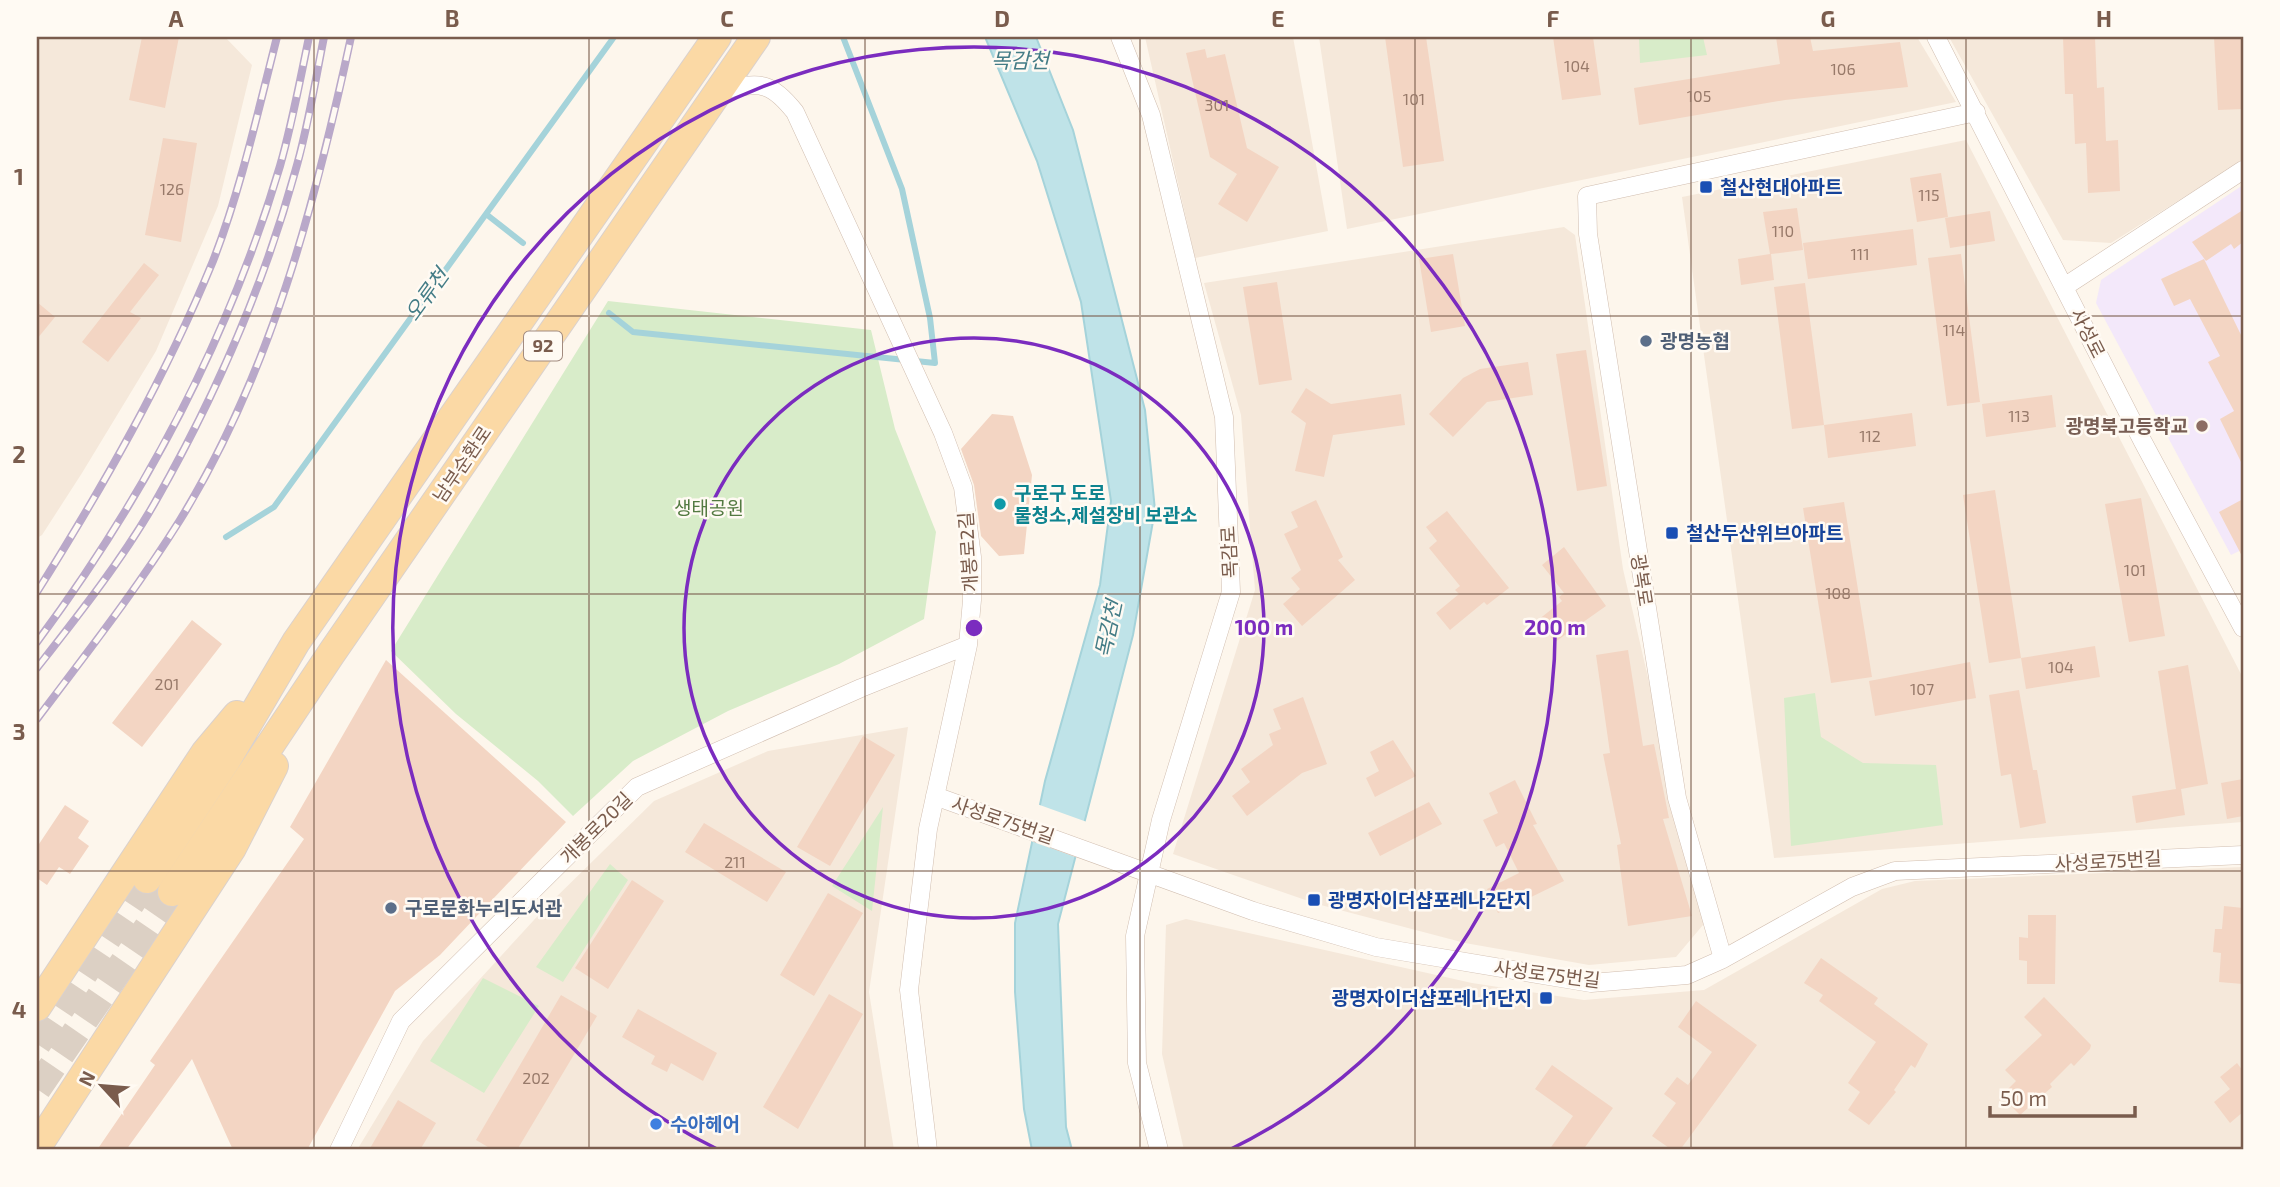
<svg xmlns="http://www.w3.org/2000/svg" width="2280" height="1187" viewBox="0 0 2280 1187" font-family="'Exo 2','Noto Sans KR',sans-serif">
  <style>
    .residential { fill: #f5e8da }
    .education { fill: #f3e8fa }
    .green { fill: #d8ecc9 }
    .water { fill: #bfe3e8; stroke: #a5d3da; stroke-width: 2 }
    .pier { fill: #fdf6ec }
    .lines { fill: none; stroke-linecap: round; stroke-linejoin: round }
    .stream { stroke: #a5d3da; stroke-width: 6 }
    .building { fill: #f3d5c3 }
    .primary-tunnel { stroke: #dcd0c4; stroke-width: 28; stroke-dasharray: 28 14; stroke-linecap: butt }
    .street-casing { stroke: #d1beb0; stroke-width: 19 }
    .primary-casing { stroke: #dad1cd; stroke-width: 30 }
    .street { stroke: #fff; stroke-width: 18 }
    .primary { stroke: #fbd9a5; stroke-width: 28 }
    .rail-casing { stroke: #b9a8c9; stroke-width: 8 }
    .rail { stroke: #fffaf3; stroke-width: 5; stroke-dasharray: 16; stroke-linecap: butt }
    .grid { fill: none; stroke: #7a5c4d; stroke-width: 2; stroke-opacity: 0.55 }
    .ring { fill: none; stroke: #7b2cbf; stroke-width: 3.5 }
    .transit-dot { fill: #1a4fb4; stroke: #fffaf3; stroke-width: 2.5 }
    .service-dot { fill: #5c6f8a; stroke: #fffaf3; stroke-width: 2.5 }
    .education-dot { fill: #8d6e63; stroke: #fffaf3; stroke-width: 2.5 }
    .culture-dot { fill: #0f9aa8; stroke: #fffaf3; stroke-width: 2.5 }
    .shop-dot { fill: #3f7fe0; stroke: #fffaf3; stroke-width: 2.5 }
    .labels { text-anchor: middle; stroke-width: 5; stroke-linejoin: round; paint-order: stroke }
    .number-label { font-size: 16px; fill: #987a6a }
    .shield { fill: #fffaf3; stroke: #a28b7f; stroke-width: 2 }
    .shield-label { font-size: 18px; font-weight: bold; fill: #7a5c4d }
    .transit-label { font-size: 19px; font-weight: bold; fill: #164399; stroke: #fffaf3; text-anchor: start }
    .street-label { font-size: 19px; fill: #7a5c4d; stroke: #fffaf3 }
    .service-label { font-size: 19px; font-weight: bold; fill: #4e5e75; stroke: #fffaf3; text-anchor: start }
    .education-label { font-size: 19px; font-weight: bold; fill: #785e54; stroke: #fffaf3; text-anchor: end }
    .culture-label { font-size: 19px; font-weight: bold; fill: #0d838f; stroke: #fffaf3; text-anchor: start }
    .park-label { font-size: 19px; fill: #537a41; stroke: #fffaf3 }
    .shop-label { font-size: 19px; font-weight: bold; fill: #366cbe; stroke: #fffaf3; text-anchor: start }
    .water-label { font-size: 21px; font-style: italic; fill: #437c86; stroke: #fffaf3 }
    .centre { fill: #7b2cbf; stroke: #fffaf3; stroke-width: 3.5 }
    .ring-label { font-size: 21px; text-anchor: middle; font-weight: bold; fill: #7b2cbf; stroke: #fffaf3; stroke-width: 5; stroke-linejoin: round; paint-order: stroke }
    .neatline { fill: none; stroke: #7a5c4d; stroke-width: 2.5 }
    .grid-label { font-size: 23px; text-anchor: middle; font-weight: bold; fill: #7a5c4d }
  </style>
  <rect width="100%" height="100%" fill="#fdf6ec"/>
  <path class="residential" d="M37,37h188l27,28 -34,141 -62,145 -74,122 -40,62 -5,3z
    M1145,37h148l35,194 -133,27z
    M1319,37h598l39,65 -609,127z
    M1949,37h294v123l-132,83 -48,-3z
    M1966,140l277,538v144l-469,36 -92,-661z
    M1564,227l11,8 48,334 60,261 25,89 -32,38 -87,8 -124,-22 -148,-39 -144,-50 82,-264 -14,-175 -37,-132z
    M908,727l-39,265 25,158h-537l66,-109 122,-133 109,-107 114,-50z
    M2243,867v283h-1059l-22,-96 4,-129 20,-6 286,64 112,17 120,-10 178,-101 33,-8z"/>
  <path class="education" d="M2243,185v364l-12,6 -135,-252 5,-23z"/>
  <path class="green" d="M1639,37h64l4,18 -67,8z
    M608,301l263,29 24,99 41,103 -12,87 -85,45 -111,47 -95,50 -60,55 -35,-35 -82,-67 -65,-63z
    M1815,693l6,44 42,26 73,2 7,60 -152,21 -7,-148z
    M883,807l-11,104 -40,-25z
    M610,864l18,16 -65,102 -27,-15z
    M483,978l56,28 -55,87 -54,-32z"/>
  <path class="water" d="M985,37h51l37,93 72,280 10,100 -22,125 -75,289 8,203 6,23h-40l-8,-41 -9,-117v-69l30,-142 55,-196 11,-84 -30,-199 -44,-141z"/>
  <path class="pier" d="M1037,804l50,18 -9,36 -49,-18z"/>
  <g class="lines">
    <path class="stream" d="M486,214l37,29
      M609,313l24,19 302,31 -5,-45 -28,-129 -59,-152
      M226,537l48,-30 340,-470"/>
  </g>
  <path class="building" d="M142,37h37l-14,71 -36,-8z
    M1385,37h41l18,124 -41,6z
    M1553,37h40l8,58 -39,5z
    M1776,37h34l3,14 87,-9 8,45 -123,13 -146,25 -5,-37 146,-24z
    M2063,37h32l2,51 7,-1 2,54 12,-1 2,51 -32,2 -2,-50 -11,1 -2,-50h-8z
    M2214,37h29v72l-25,1z
    M1205,49l2,9 18,-4 22,94 32,19 -32,55 -29,-18 19,-30 -27,-17 -24,-104z
    M163,138l34,5 -16,99 -36,-7z
    M1941,173l7,44 -31,5 -7,-44z
    M1797,208l6,42 -32,4 3,26 -33,5 -3,-26 32,-5 -7,-42z
    M2243,210v32l-9,7 -3,-5 -25,17 -14,-19z
    M1990,211l5,30 -45,7 -5,-30z
    M1913,229l4,36 -109,14 -5,-36z
    M1453,254l12,72 -34,6 -12,-73z
    M1961,254l19,148 -33,4 -19,-148z
    M2204,259l39,80v127l-23,-47 14,-8 -26,-49 12,-6 -30,-57 -16,7 -13,-27z
    M144,263l15,12 -29,37 11,6 -33,44 -26,-20z
    M1277,282l15,98 -33,5 -16,-98z
    M1805,283l19,142 -32,4 -18,-142z
    M37,302l18,15 -18,22z
    M1586,350l21,136 -30,5 -21,-137z
    M1528,362l5,33 -46,7 -34,35 -24,-23 34,-36 17,-9z
    M1306,388l25,16 70,-10 4,31 -72,10 -9,42 -29,-6 11,-48 -15,-11z
    M2052,395l4,32 -70,10 -4,-33z
    M1912,413l4,33 -88,12 -4,-33z
    M992,414l21,2 19,59 -8,79 -25,2 -18,-20 -7,-51 -13,-36z
    M1995,490l26,168 -32,5 -26,-168z
    M2141,498l24,138 -36,6 -24,-138z
    M2243,499v59l-24,-46z
    M1316,500l27,57 -5,3 17,20 -53,46 -19,-22 17,-15 -9,-11 10,-8 -17,-36 14,-7 -7,-15z
    M1844,502l28,175 -41,6 -28,-175z
    M1447,511l62,77 -22,17 -3,-3 -34,28 -14,-17 23,-19 -4,-4 5,-4 -31,-38 8,-7 -11,-14z
    M1564,547l42,59 -51,36 -17,-22 24,-19 -3,-4 5,-4 -22,-28z
    M192,620l30,24 -80,103 -30,-24z
    M2095,646l5,31 -74,12 -5,-31z
    M1628,650l15,96 11,-2 15,74 -6,1 29,97 -64,10 -11,-81 4,-1 -18,-90 7,-1 -14,-98z
    M386,660l180,162 -126,133 -45,36 -88,159h-74l-41,-91 -66,91h-29l58,-85 -5,-4 154,-222 -14,-12z
    M1970,662l6,36 -101,18 -6,-35z
    M2188,665l20,119 -27,5 4,26 -49,8 -4,-27 44,-7 -18,-118z
    M2019,690l14,80h4l9,53 -26,5 -9,-54 -10,2 -12,-81z
    M1303,697l24,67 -25,9 -55,43 -15,-20 18,-14 -9,-13 32,-24 -4,-11 12,-5 -8,-20z
    M863,736l32,19 -65,111 -33,-19z
    M1393,740l23,36 -41,21 -9,-19 13,-7 -9,-19z
    M2243,779v37l-16,3 -6,-36z
    M1515,780l22,44 -4,1 31,56 -66,32 -11,-24 32,-16 -15,-30 -8,4 -13,-27 15,-7 -9,-20z
    M1429,802l13,22 -62,32 -12,-23z
    M65,805l24,16 -11,17 11,8 -19,28 -11,-7 -12,18 -10,-7v-31z
    M704,823l82,49 -19,30 -82,-50z
    M632,880l32,21 -56,88 -33,-21z
    M828,893l35,20 -49,83 -34,-21z
    M2224,906l19,2v76l-24,-2 2,-29 -8,-1 2,-23h7z
    M2028,915h28l-1,69h-28v-23l-8,-1v-23l9,1z
    M1821,958l57,40 -4,6 54,40 -13,24 -4,-3 -17,25 2,2 -27,33 -21,-15 12,-18 -12,-9 28,-41 -57,-41 4,-6 -19,-12z
    M829,994l34,20 -65,115 -35,-22z
    M561,995l36,21 -80,134h-24l-17,-10z
    M2044,997l47,48 -1,4 -16,17 -3,-3 -21,21 2,3 -32,28 -19,-19 15,-15 -11,-11 37,-35 -18,-18z
    M1696,1001l61,44 -77,105h-8l-20,-14 24,-33 -12,-9 13,-17 11,8 24,-33 -34,-25z
    M638,1009l79,44 -14,28 -32,-18 -4,9 -16,-8 4,-8 -33,-19z
    M2237,1063l6,8v41l-13,11 -16,-21 16,-13 -10,-12z
    M1552,1065l61,43 -30,42h-34l24,-34 -38,-27z
    M398,1100l38,23 -16,27h-51z"/>
  <g class="lines">
    <path class="primary-tunnel" d="M37,1044l110,-165
      M37,1089l135,-197"/>
    <g class="street-casing">
      <path id="street" d="M1120,37l31,78 73,302 7,175 -70,228 -26,116 2,127 22,87
        M1936,37l207,405 100,186
        M719,90c40,-6 49,-12 76,22l148,321 20,54 9,70v43l-4,45 -40,184 -19,161 19,160
        M2064,287l179,-117
        M935,796l318,115 123,36 215,36 96,-8 36,-16 129,-72 43,-16 348,-16
        M1723,959l-46,-161 -89,-564 -1,-38 389,-84
        M339,1150l62,-129 236,-234 224,-99 107,-43"/>
    </g>
    <g class="primary-casing">
      <path id="primary" d="M147,879l80,-120 69,-117 421,-605
        M172,892l159,-238 425,-617
        M37,1007l168,-254 32,-38
        M37,1147l195,-299 42,-82"/>
    </g>
    <use href="#street" class="street"/>
    <use href="#primary" class="primary"/>
    <g class="rail-casing">
      <path id="rail" d="M37,592c67,-107 128,-214 176,-331 28,-72 45,-150 64,-224
        M37,642c106,-143 192,-304 243,-476 12,-42 20,-86 29,-129
        M37,668c40,-51 85,-108 117,-164 60,-105 109,-216 141,-332 13,-44 20,-90 29,-135
        M37,719c49,-65 100,-130 143,-199 91,-148 135,-315 171,-483"/>
    </g>
    <use href="#rail" class="rail"/>
  </g>
  <path class="grid" d="M314,37v1113M589,37v1113M865,37v1113M1140,37v1113M1415,37v1113M1691,37v1113M1966,37v1113M37,316h2206M37,594h2206M37,871h2206"/>
  <g class="ring">
    <circle cx="974" cy="628" r="290"/>
    <path d="M719 1150A581 581 0 1 1 1229 1150"/>
  </g>
  <g class="transit-dot">
    <rect x="1699" y="180" width="14" height="14" rx="3.5"/>
    <rect x="1665" y="526" width="14" height="14" rx="3.5"/>
    <rect x="1307" y="893" width="14" height="14" rx="3.5"/>
    <rect x="1539" y="991" width="14" height="14" rx="3.5"/>
  </g>
  <g class="service-dot">
    <circle cx="1646" cy="341" r="7"/>
    <circle cx="391" cy="908" r="7"/>
  </g>
  <circle class="education-dot" cx="2202" cy="426" r="7"/>
  <circle class="culture-dot" cx="1000" cy="504" r="7"/>
  <circle class="shop-dot" cx="656" cy="1124" r="7"/>
  <g class="labels">
    <g class="number-label">
      <text x="1577" y="72">104</text>
      <text x="1843" y="75">106</text>
      <text x="1699" y="102">105</text>
      <text x="1414" y="105">101</text>
      <text x="1217" y="111">301</text>
      <text x="172" y="195">126</text>
      <text x="1929" y="201">115</text>
      <text x="1783" y="237">110</text>
      <text x="1860" y="260">111</text>
      <text x="1954" y="336">114</text>
      <text x="2019" y="422">113</text>
      <text x="1870" y="442">112</text>
      <text x="2135" y="576">101</text>
      <text x="1838" y="599">108</text>
      <text x="2061" y="673">104</text>
      <text x="167" y="690">201</text>
      <text x="1922" y="695">107</text>
      <text x="735" y="868">211</text>
      <text x="536" y="1084">202</text>
    </g>
    <rect class="shield" x="524" y="331.5" width="38" height="29" rx="5"/>
    <g class="shield-label">
      <text x="543" y="352">92</text>
    </g>
    <g class="transit-label">
      <text x="1720" y="194">철산현대아파트</text>
      <text x="1686" y="540">철산두산위브아파트</text>
      <text x="1328" y="907">광명자이더샵포레나2단지</text>
      <text x="1532" y="1005" text-anchor="end">광명자이더샵포레나1단지</text>
    </g>
    <g class="street-label">
      <text transform="translate(2088 333) rotate(63)" y="7">사성로</text>
      <text transform="translate(462 464) rotate(-56)" y="7">남부순환로</text>
      <text transform="translate(968 552) rotate(-94)" y="7">개봉로2길</text>
      <text transform="translate(1229 552) rotate(-93)" y="7">목감로</text>
      <text transform="translate(1642 580) rotate(81)" y="7">광복로</text>
      <text transform="translate(1003 820) rotate(19)" y="7">사성로75번길</text>
      <text transform="translate(596 828) rotate(-45)" y="7">개봉로20길</text>
      <text transform="translate(2108 861) rotate(-3)" y="7">사성로75번길</text>
      <text transform="translate(1547 974) rotate(7)" y="7">사성로75번길</text>
    </g>
    <g class="service-label">
      <text x="1660" y="348">광명농협</text>
      <text x="405" y="915">구로문화누리도서관</text>
    </g>
    <g class="education-label">
      <text x="2188" y="433">광명북고등학교</text>
    </g>
    <g class="culture-label">
      <text x="1014" y="500">구로구 도로<tspan x="1014" dy="22">물청소,제설장비 보관소</tspan></text>
    </g>
    <g class="park-label">
      <text x="709" y="515">생태공원</text>
    </g>
    <g class="shop-label">
      <text x="670" y="1131">수아헤어</text>
    </g>
    <g class="water-label">
      <text x="1020" y="68">목감천</text>
      <text transform="translate(427 295) rotate(-54)" y="7">오류천</text>
      <text transform="translate(1109 629) rotate(-78)" y="7">목감천</text>
    </g>
  </g>
  <circle cx="974" cy="628" r="10" class="centre"/>
  <g class="ring-label">
    <text x="1264" y="635">100 m</text>
    <text x="1555" y="635">200 m</text>
  </g>
  <rect width="2280" height="1187" fill="none" stroke="#fffaf3" stroke-width="77"/>
  <g transform="translate(102 1086) rotate(296)" stroke="#fffaf3" stroke-width="5" paint-order="stroke">
  <path d="M0-5L12 26L0 18L-12 26Z" fill="#7a5c4d"/>
  <text y="-10" font-size="19" font-weight="bold" text-anchor="middle" fill="#7a5c4d">N</text>
  </g>
  <path d="M1990 1106v10h145v-10" fill="none" stroke="#7a5c4d" stroke-width="3.5"/>
  <text x="2000" y="1106" font-size="21" fill="#7a5c4d" stroke="#fffaf3" stroke-width="5" paint-order="stroke">50 m</text>
  <rect x="38" y="38" width="2204" height="1110" class="neatline"/>
  <g class="grid-label">
    <text x="176" y="27">A</text>
    <text x="452" y="27">B</text>
    <text x="727" y="27">C</text>
    <text x="1002" y="27">D</text>
    <text x="1278" y="27">E</text>
    <text x="1553" y="27">F</text>
    <text x="1828" y="27">G</text>
    <text x="2104" y="27">H</text>
    <text x="19" y="185">1</text>
    <text x="19" y="463">2</text>
    <text x="19" y="740">3</text>
    <text x="19" y="1018">4</text>
  </g>
</svg>
